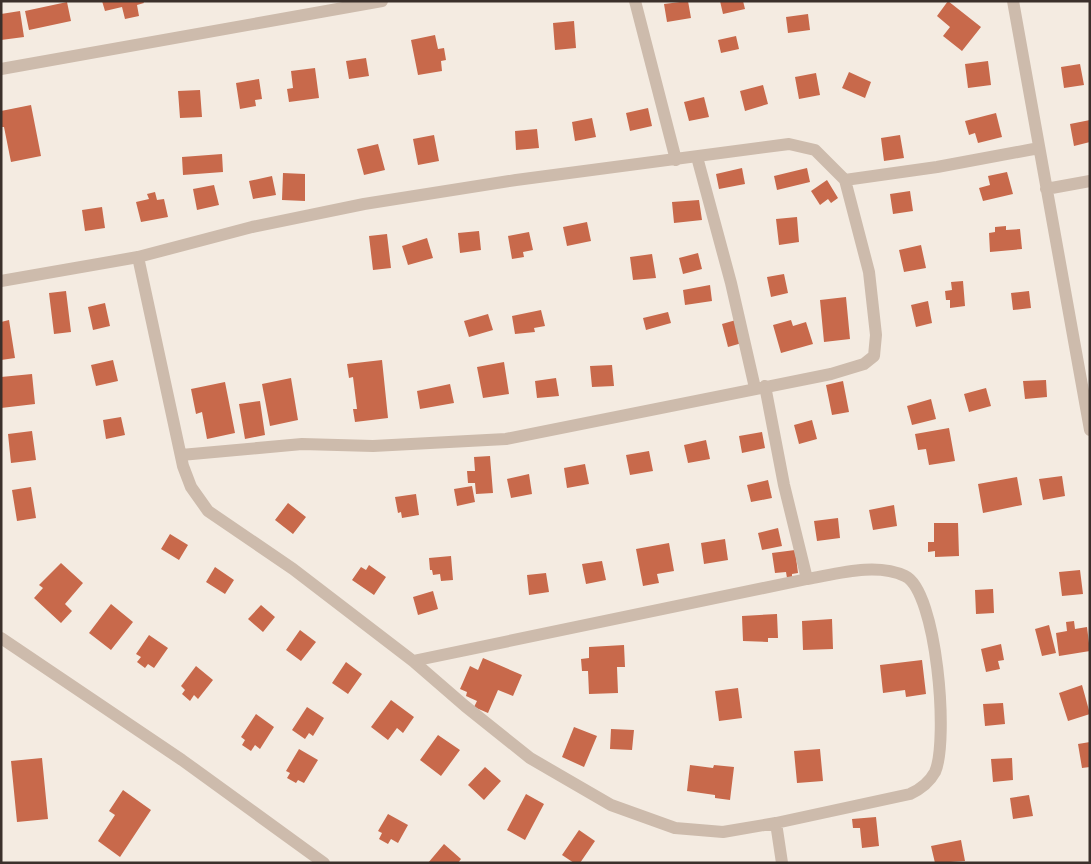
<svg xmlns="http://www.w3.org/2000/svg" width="1091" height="864" viewBox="0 0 1091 864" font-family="Arial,sans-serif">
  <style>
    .building { fill: #c8694b }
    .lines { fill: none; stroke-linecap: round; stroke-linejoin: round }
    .minor { stroke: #cdbbac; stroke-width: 12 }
  </style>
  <rect width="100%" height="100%" fill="#f4ebe1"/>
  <path class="building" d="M102,1h41l1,2 -7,2 2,11 -14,3 -3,-12 -17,4z
    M688,1l3,17 -24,4 -3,-18z
    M720,1h23l2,8 -22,5z
    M948,1l33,26 -19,24 -19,-15 7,-9 -13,-11z
    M67,2l4,19 -42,9 -4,-19z
    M20,11l4,26 -23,3v-26z
    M808,14l2,16 -22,3 -2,-16z
    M574,21l2,27 -21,2 -2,-27z
    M435,35l3,14 6,-1 2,12 -5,1 1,10 -24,4 -7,-35z
    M736,36l3,13 -18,4 -3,-13z
    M366,58l3,18 -20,3 -3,-18z
    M988,61l3,24 -23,3 -3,-24z
    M1080,64l4,21 -20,3 -3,-21z
    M315,68l4,30 -30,4 -2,-13 6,-1 -2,-17z
    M849,72l22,10 -6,16 -23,-10z
    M816,73l4,22 -21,4 -4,-22z
    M259,79l3,20 -7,1 1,6 -16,3 -4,-26z
    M763,85l5,19 -23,7 -5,-20z
    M200,90l2,27 -22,1 -2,-27z
    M704,97l5,20 -20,4 -5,-19z
    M31,105l10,51 -30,6 -7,-35h-3v-16z
    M648,108l4,18 -22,5 -4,-18z
    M996,113l6,24 -24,6 -3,-10 -6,2 -4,-14z
    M592,118l4,19 -21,4 -3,-19z
    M1090,120v22l-16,4 -4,-22z
    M537,129l2,19 -23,2 -1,-19z
    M434,135l5,26 -21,4 -5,-26z
    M900,135l4,23 -20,3 -3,-23z
    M378,144l7,26 -21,5 -7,-26z
    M222,154l1,18 -40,3 -1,-18z
    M742,168l3,16 -26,5 -3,-15z
    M807,168l3,14 -33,8 -3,-14z
    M1007,172l6,22 -30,7 -4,-13 11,-3 -2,-9z
    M283,173l22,1v27l-23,-1z
    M272,176l4,19 -23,4 -4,-18z
    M827,180l11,18 -7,5 -3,-4 -8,6 -9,-14z
    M214,185l5,20 -22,5 -4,-21z
    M910,191l3,20 -20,3 -3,-20z
    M155,192l2,8 7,-1 4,18 -27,5 -5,-20 13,-3 -2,-5z
    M699,200l3,20 -28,3 -2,-21z
    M102,207l3,21 -20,3 -3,-21z
    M797,217l2,25 -20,3 -3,-26z
    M587,222l4,19 -24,5 -4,-19z
    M1006,226v4l14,-1 2,20 -32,3 -1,-19 6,-1v-5z
    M479,231l2,19 -21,3 -2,-20z
    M529,232l4,18 -10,2 1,5 -12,2 -4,-23z
    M387,234l4,34 -18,2 -4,-34z
    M427,238l6,20 -25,7 -6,-19z
    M921,245l5,23 -22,4 -5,-22z
    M698,253l4,16 -19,5 -4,-16z
    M652,254l4,24 -23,2 -3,-23z
    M784,274l4,19 -17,4 -4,-20z
    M963,281l2,25 -15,2v-8h-4l-1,-9 7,-1 -1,-8z
    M710,285l2,16 -27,4 -2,-15z
    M66,291l5,41 -17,2 -5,-41z
    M1029,291l2,17 -18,2 -2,-17z
    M846,297l4,42 -26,3 -4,-42z
    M928,301l4,22 -16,4 -5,-22z
    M105,303l5,23 -17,4 -5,-23z
    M541,310l4,16 -11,2 1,4 -20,2 -3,-18z
    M668,312l3,11 -25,7 -3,-12z
    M488,314l5,16 -24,7 -5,-16z
    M9,320l6,38 -14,2v-38z
    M736,320l6,23 -14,4 -6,-23z
    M791,320l2,6 13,-4 7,22 -32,9 -8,-28z
    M113,360l5,21 -22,5 -5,-21z
    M382,360l6,58 -33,4 -2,-13h4l-4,-32 -4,1 -2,-14z
    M504,362l5,32 -26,4 -6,-31z
    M612,365l2,21 -22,1 -2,-21z
    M32,374l3,30 -34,4v-31z
    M291,378l7,42 -28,6 -8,-42z
    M556,378l3,18 -22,2 -2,-17z
    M1046,380l1,17 -22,2 -2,-18z
    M843,381l6,31 -17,3 -6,-30z
    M225,382l10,51 -28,6 -5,-27 -6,2 -5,-25z
    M450,384l4,19 -34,6 -3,-18z
    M986,388l5,18 -22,6 -5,-18z
    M931,399l5,20 -24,6 -5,-19z
    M260,401l5,34 -20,4 -6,-35z
    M121,417l4,18 -19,4 -3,-19z
    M812,420l5,19 -18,5 -5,-19z
    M949,428l6,33 -26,4 -3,-16 -8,1 -3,-16z
    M32,431l4,29 -25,3 -3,-29z
    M762,432l3,16 -23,5 -3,-17z
    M706,440l4,19 -22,4 -4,-18z
    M649,451l4,20 -23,4 -4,-20z
    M490,456l3,37 -17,1 -1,-11h-7l-1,-12h8l-1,-14z
    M585,464l4,20 -22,4 -3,-20z
    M529,474l3,20 -21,4 -4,-19z
    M1062,476l3,20 -22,4 -4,-21z
    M1017,477l5,28 -39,8 -5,-29z
    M768,480l4,18 -21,4 -4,-17z
    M472,486l3,16 -18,4 -3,-17z
    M31,487l5,31 -19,3 -5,-31z
    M416,494l3,21 -17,3 -1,-6 -3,1 -3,-16z
    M288,503l18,14 -13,17 -18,-14z
    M894,505l3,21 -24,4 -4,-20z
    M838,518l2,20 -23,3 -3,-20z
    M934,523h24l1,33 -24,1v-6l-7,1v-10h6z
    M778,528l4,18 -20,4 -4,-17z
    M170,534l18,11 -9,15 -18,-11z
    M725,539l3,21 -24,4 -3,-21z
    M669,543l5,28 -17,3 2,9 -16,3 -7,-37z
    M795,550l3,23 -6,1v4h-5l-1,-6 -11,1 -3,-20z
    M451,556l2,24 -12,1 -1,-7 -7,1 -1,-5h-2l-1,-12z
    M602,561l4,19 -20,4 -4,-20z
    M61,563l22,20 -18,21 7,7 -11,12 -27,-25 9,-10 -4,-3z
    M369,565l17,12 -12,18 -22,-15 9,-13 5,3z
    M215,567l19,13 -9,14 -19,-12z
    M1080,570l3,24 -21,2 -3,-24z
    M546,573l3,19 -20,3 -2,-20z
    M993,589l1,24 -18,1 -1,-24z
    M433,591l5,18 -20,6 -5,-18z
    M111,604l22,18 -22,28 -22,-17z
    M261,605l14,12 -12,15 -15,-13z
    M777,614l1,24h-10v4l-25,-1 -1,-25z
    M832,619l1,30 -30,1 -1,-29z
    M1074,621l1,8 12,-2 3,24 -31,5 -3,-23 11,-2 -1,-9z
    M1049,625l7,28 -14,3 -7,-27z
    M300,630l16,12 -15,19 -15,-11z
    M149,635l19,13 -14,20 -6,-4 -3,4 -8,-6 4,-5 -5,-3z
    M1001,644l3,16 -6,1 2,8 -14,3 -5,-23z
    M624,645l1,22h-8l1,26 -29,1 -1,-23h-6l-1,-12 8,-1v-11z
    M483,658l39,17 -9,21 -15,-6 -10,23 -14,-6 3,-6 -11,-5 1,-4 -7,-3 10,-23 8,4z
    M922,660l4,34 -20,3 -1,-7 -22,3 -3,-28z
    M346,662l16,12 -14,20 -16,-11z
    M196,666l17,14 -15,19 -4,-4 -4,6 -8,-7 3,-4 -4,-4z
    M1082,685l8,29 -22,7 -9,-28z
    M738,688l4,30 -23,3 -4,-30z
    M391,700l23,17 -11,16 -6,-5 -9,12 -17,-13z
    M1003,703l2,21 -20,2 -2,-22z
    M307,707l17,11 -11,18 -4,-3 -4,6 -13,-9z
    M256,714l18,13 -14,22 -5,-4 -4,6 -9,-6 3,-5 -4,-3z
    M574,727l23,9 -13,31 -22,-10z
    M611,729l23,1 -2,20 -22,-1z
    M438,735l22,15 -19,26 -21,-16z
    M1090,742v25l-8,1 -4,-24z
    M299,749l19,11 -14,23 -6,-3 -2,3 -9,-5 3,-5 -4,-2z
    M820,749l3,32 -26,2 -3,-32z
    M42,758l6,61 -31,3 -6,-61z
    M1012,758l1,22 -20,2 -2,-23z
    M690,765l23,3 1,-3 20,2 -4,33 -15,-2v-3l-28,-4z
    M485,767l16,14 -17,19 -16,-15z
    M123,790l28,20 -31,47 -22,-16 17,-26 -6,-4z
    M526,794l18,10 -19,36 -18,-10z
    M1029,795l4,21 -20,3 -3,-21z
    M388,814l20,11 -10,18 -7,-4 -3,5 -9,-5 3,-6 -4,-2z
    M876,817l3,29 -17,2 -2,-20h-7l-1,-9z
    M579,830l16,11 -15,22h-6l-12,-8z
    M961,840l4,21 -30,2 -4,-17z
    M444,844l17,15 -3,4h-30z"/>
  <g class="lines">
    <path class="minor" d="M635,1l41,159
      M1013,1l77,429
      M1,69l381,-68
      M697,157l34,126 24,105
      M845,180l92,-13 102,-19
      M1046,189l44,-8
      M138,257l45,209 8,21 17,24 85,58 120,92 52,45 65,52 81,47 64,23 48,4 53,-9 134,-29c11,-5 19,-11 25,-22 14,-31 2,-181 -30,-196 -29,-14 -69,-2 -98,3l-394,82
      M1,281l137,-24 114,-30 112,-23 152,-24 273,-36 26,6 30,30 24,92 7,63 -2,21 -10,8 -33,10 -325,65 -133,7 -71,-2 -121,11
      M765,386l19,99 23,94
      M1,638l181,122 142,103
      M776,823l6,40"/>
  </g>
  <rect width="1091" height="864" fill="none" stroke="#3b302b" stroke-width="5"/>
</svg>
